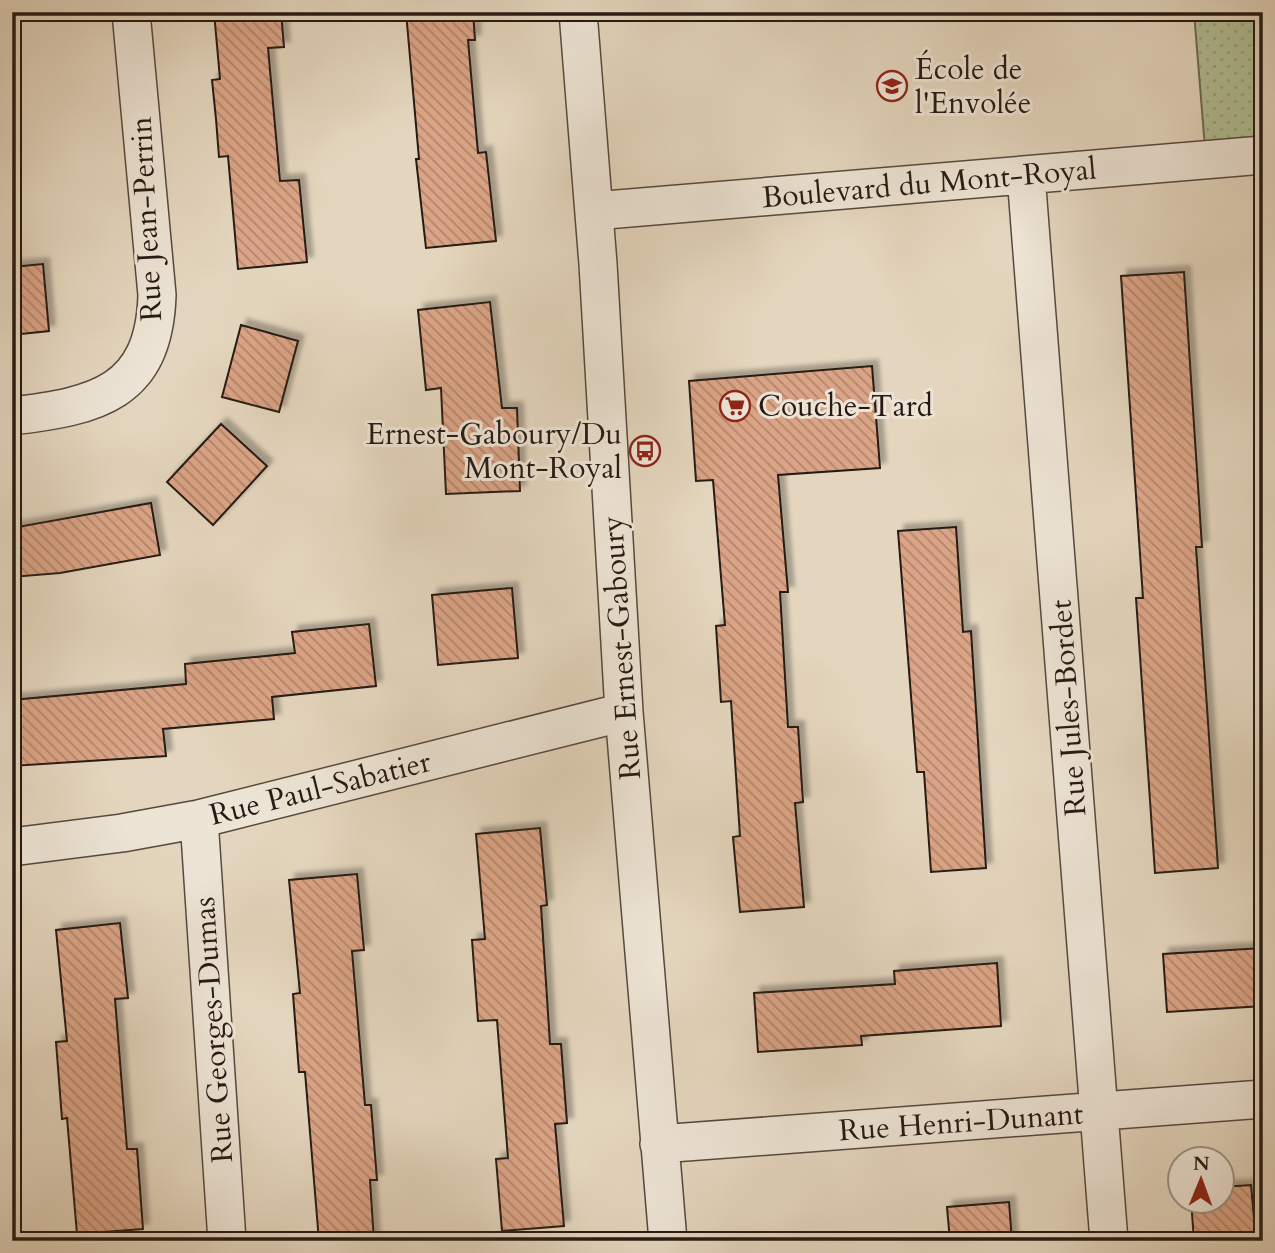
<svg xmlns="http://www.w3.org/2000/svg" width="1275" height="1253" viewBox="0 0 1275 1253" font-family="Cardo,serif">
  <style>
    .park { fill: url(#park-dots); stroke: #6c6c54; stroke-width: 2 }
    .building { fill: url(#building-back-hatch); stroke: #261a13; stroke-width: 2; filter: url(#shadow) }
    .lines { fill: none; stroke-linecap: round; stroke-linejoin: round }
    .street-casing { stroke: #56493e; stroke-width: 40 }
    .street { stroke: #ede4d5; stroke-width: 37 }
    .labels { text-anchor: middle; stroke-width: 6; stroke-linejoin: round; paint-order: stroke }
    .poi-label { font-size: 30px; fill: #261a13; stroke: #ede4d5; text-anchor: start }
    .street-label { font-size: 30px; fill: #261a13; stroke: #ede4d5 }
  </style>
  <defs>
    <pattern id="park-dots" width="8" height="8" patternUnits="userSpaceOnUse" patternTransform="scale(1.75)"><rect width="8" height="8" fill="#b1be94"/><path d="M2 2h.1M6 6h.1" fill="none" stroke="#98a37f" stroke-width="1.8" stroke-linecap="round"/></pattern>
    <pattern id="building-back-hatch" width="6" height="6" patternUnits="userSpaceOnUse" patternTransform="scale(1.75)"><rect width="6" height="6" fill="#dba486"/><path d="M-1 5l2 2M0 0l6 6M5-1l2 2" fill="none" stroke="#b1856c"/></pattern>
    <filter id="shadow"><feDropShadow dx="6" dy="-6" stdDeviation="2" flood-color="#0004"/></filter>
  </defs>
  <rect width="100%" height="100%" fill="#e4d6be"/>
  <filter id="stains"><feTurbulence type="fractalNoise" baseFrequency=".00286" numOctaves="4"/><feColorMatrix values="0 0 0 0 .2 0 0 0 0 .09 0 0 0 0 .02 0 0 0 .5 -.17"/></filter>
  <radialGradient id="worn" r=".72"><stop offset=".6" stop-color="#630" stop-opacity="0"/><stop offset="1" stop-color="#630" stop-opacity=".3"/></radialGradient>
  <path class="park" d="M1194,12h69v143l-57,5z"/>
  <path class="building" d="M214,12h67l3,35 -16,1 12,133 19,-1 8,82 -69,7 -10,-113 -9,1 -3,-38 -4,-39 8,-1z
    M406,12h67l2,28h-7l10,113 8,-1 10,89 -70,7 -10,-89h3z
    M43,264l6,67 -37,4v-68z
    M1184,272l18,275h-6l22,321 -63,5 -19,-275h7l-22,-322z
    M490,302l12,106h15l3,83 -74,3 -5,-106 -15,2 -8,-80z
    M241,325l57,16 -19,71 -57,-15z
    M872,366l8,102 -102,7 10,117h-8l4,68 4,67h10l5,75 -8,1 9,104 -64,5 -7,-75 7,-1 -9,-135 -10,1 -5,-76 9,-1 -12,-145 -17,1 -7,-100z
    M221,424l46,42 -54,59 -46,-43z
    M151,503l9,52 -100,18 -48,4v-49z
    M956,527l7,105 8,-1 15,237 -55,4 -7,-100h-7l-19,-241z
    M512,588l6,70 -80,7 -6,-70z
    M369,624l7,62 -104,11 2,22 -111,10 3,27 -154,10v-66l174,-16 -1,-20 110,-11 -3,-21z
    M540,828l7,77 -6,1 9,138h11l6,79 -12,1 9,102 -62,5 -6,-72 12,-1 -11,-138 -19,1 -6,-81 13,-1 -9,-105z
    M357,874l7,76 -12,1 13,154h6l6,75h-7l4,61h-55l-14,-169h-6l-6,-78 7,-1 -11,-113z
    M120,923l8,75 -13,1 12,150h10l6,80 -66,5 -10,-116 -5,1 -6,-77 11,-1 -11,-111z
    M1263,948v58l-96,6 -4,-58z
    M997,963l4,63 -140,10 1,9 -104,7 -4,-59 141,-9 -1,-13z
    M1251,1185l5,56h-62l-3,-41h31v-13z
    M1009,1202l3,39h-62l-3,-34z"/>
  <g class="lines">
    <g class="street-casing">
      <path id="street" d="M578,12l20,252 26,448 44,529
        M1026,175l83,1066
        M594,211l669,-56
        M12,416c85,-10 142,-23 145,-121l-26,-283
        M199,819l28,422
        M12,847l110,-14 77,-14 425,-107
        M659,1144l604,-45"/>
    </g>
    <use href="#street" class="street"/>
  </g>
  <defs>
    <g id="school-ring" transform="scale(1.575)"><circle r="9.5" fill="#ede4d5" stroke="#8f2418" stroke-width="1.5"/><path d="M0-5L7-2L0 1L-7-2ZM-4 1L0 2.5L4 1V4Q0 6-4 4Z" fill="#8f2418"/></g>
    <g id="supermarket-ring" transform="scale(1.575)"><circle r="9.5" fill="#ede4d5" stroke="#8f2418" stroke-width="1.5"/><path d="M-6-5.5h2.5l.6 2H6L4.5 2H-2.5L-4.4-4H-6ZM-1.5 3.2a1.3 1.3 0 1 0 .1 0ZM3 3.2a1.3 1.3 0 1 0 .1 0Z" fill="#8f2418"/></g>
    <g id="bus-ring" transform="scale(1.575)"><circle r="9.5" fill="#ede4d5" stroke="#8f2418" stroke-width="1.5"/><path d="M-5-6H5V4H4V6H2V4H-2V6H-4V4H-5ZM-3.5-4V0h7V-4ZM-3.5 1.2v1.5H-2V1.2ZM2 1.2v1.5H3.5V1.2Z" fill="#8f2418"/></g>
  </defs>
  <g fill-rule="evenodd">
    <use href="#school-ring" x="892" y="86"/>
    <use href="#supermarket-ring" x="735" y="406"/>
    <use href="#bus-ring" x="645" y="451"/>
  </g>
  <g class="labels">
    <g class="poi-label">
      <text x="915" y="79">École de<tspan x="915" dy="34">l'Envolée</tspan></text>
      <text x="758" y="416">Couche-Tard</text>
      <text x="622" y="444" text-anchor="end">Ernest-Gaboury/Du<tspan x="622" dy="34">Mont-Royal</tspan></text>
    </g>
    <g class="street-label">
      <text transform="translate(929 183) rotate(-5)" y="10">Boulevard du Mont-Royal</text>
      <text transform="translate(146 219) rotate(-93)" y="10">Rue Jean-Perrin</text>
      <text transform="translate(621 648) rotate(-94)" y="10">Rue Ernest-Gaboury</text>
      <text transform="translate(1068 708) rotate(-94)" y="10">Rue Jules-Bordet</text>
      <text transform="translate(320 788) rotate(-14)" y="10">Rue Paul-Sabatier</text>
      <text transform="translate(213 1030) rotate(-94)" y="10">Rue Georges-Dumas</text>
      <text transform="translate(961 1122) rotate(-4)" y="10">Rue Henri-Dunant</text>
    </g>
  </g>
  <rect width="1275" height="1253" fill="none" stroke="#e4d6be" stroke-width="42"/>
  <rect x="14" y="14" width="1247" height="1225" fill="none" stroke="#261a13" stroke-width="3.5"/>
  <rect x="21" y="21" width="1233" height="1211" fill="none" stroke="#261a13" stroke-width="2"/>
  <g transform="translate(1201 1180) rotate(1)"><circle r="33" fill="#ede4d5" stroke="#9d9387" stroke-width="2"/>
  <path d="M0-5L12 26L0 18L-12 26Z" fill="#8f2418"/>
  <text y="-10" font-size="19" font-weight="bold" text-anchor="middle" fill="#261a13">N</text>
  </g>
  <rect width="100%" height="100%" filter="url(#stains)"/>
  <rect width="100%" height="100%" fill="url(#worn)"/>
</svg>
